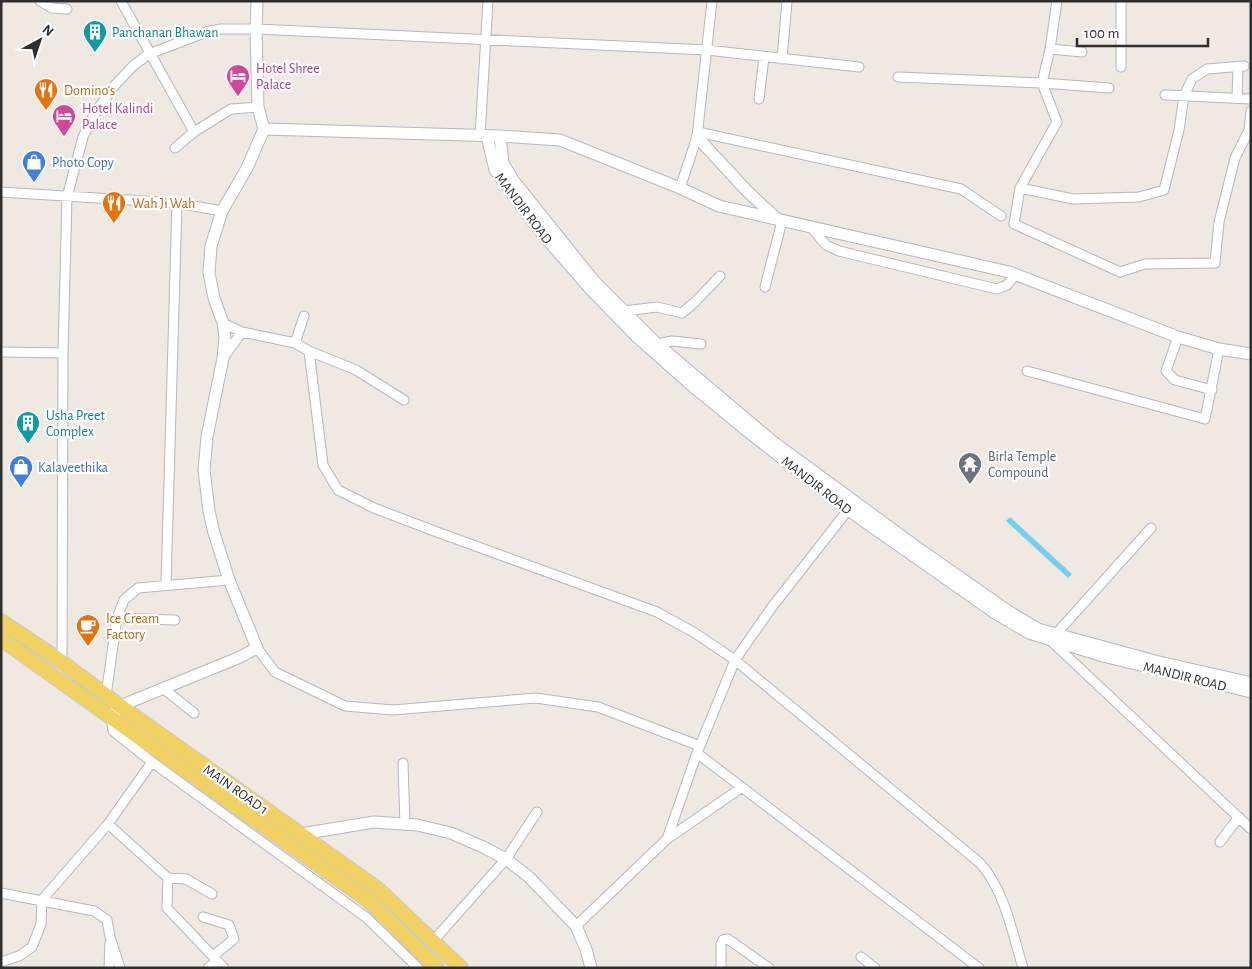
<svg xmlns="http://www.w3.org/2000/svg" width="1252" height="969" viewBox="0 0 1252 969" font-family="'Alegreya Sans',sans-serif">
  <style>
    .water { fill: #75cff0 }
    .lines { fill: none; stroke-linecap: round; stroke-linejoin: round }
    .minor-casing { stroke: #b4b7c1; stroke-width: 11 }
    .tertiary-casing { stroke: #b4b7c1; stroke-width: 13 }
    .primary-casing { stroke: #c9c9c9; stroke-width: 16 }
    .minor { stroke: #fff; stroke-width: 9 }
    .tertiary { stroke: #fff; stroke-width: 11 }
    .primary { stroke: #f2d163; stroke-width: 14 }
    .labels { text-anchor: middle; stroke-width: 4.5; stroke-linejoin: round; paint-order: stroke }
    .culture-label { font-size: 14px; fill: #0d838f; stroke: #fff; text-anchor: start }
    .hotel-label { font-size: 14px; fill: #b23c85; stroke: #fff; text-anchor: start }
    .food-label { font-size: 14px; fill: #c56008; stroke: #fff; text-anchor: start }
    .shop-label { font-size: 14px; fill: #366cbe; stroke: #fff; text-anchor: start }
    .street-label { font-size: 14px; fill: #2e2e2e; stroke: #fff }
    .worship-label { font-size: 14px; fill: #5b616d; stroke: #fff; text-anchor: start }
  </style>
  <rect width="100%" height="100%" fill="#efe9e1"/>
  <path class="water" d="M1010,517l62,57 -4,4 -62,-57z"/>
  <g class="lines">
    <g class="minor-casing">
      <path id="minor" d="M40,1l12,7 15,1
        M121,1l73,131
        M1057,1l-7,48 -8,34 15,39 -37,66 -6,36 106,48 25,-8 70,-1 4,-41 16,-64 14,-28 2,-19
        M1121,1v66
        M1050,49l32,3
        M782,59l5,-58
        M898,77l144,6 67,5
        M1165,95l86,4
        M1237,98l1,-31
        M759,99l5,-42
        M698,132l263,57 40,27
        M480,136l8,-135
        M175,148l19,-16 37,-23 27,-2
        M680,188l17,-51 15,-136
        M1020,188l53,11 66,-2 25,-7 15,-60 5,-34 8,-17 15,-10 37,-3
        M1,192l176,11 45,8
        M811,227l15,18 13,6 158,38 10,-4 9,-11
        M765,287l17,-66
        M624,311l33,-4 25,6 14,-12 24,-25
        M223,323l19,9 53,11 14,8 14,114 15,25 36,18 63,24 220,80 38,21 40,27 245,203c25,28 32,69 43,105
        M1178,337l-12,34 9,9 37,10
        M295,343l9,-27
        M657,344l15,-3 29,3
        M309,351l47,19 48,30
        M1,352l62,1
        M223,358l19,-26
        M1027,371l178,48 14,-70
        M166,585l11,-382
        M117,618l58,2
        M1056,634l95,-106
        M1051,641l200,188
        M257,648l18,24 70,34 48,4 143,-12 62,9 102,39
        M62,662l1,-309 4,-156 16,-60 12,-24 19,-27 20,-21 15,-11 60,-23 12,-2h35l451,21 152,17
        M164,689l30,24
        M106,695l11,-77 7,-18 14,-12 91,-8
        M111,717l2,14 39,31 215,156 51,50
        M697,753l282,215
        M403,763l2,61
        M108,824l60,54 -1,30 57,60
        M667,839l30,-86 38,-93 37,-53 76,-97
        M1220,842l19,-25
        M168,878l18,1 26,15
        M1,893l93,18 13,9 3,17 10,31
        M203,917l26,8 5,14 -21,17
        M576,926l91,-87 74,-51
        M434,940l72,-81 31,-47
        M861,957l14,11
        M1,962l18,-6 13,-9 9,-23 1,-24 66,-76 44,-62
        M109,968l1,-25
        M208,968l9,-8
        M721,968v-24l2,-4 5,-1 41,29"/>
    </g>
    <g class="tertiary-casing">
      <path id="tertiary" d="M264,129l236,7 60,4 120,48 39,18 290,66 169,65 41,12 32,5
        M487,136l8,34 44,60 53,61 45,46 53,47 56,46 102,80 147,103 34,20 74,23 148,36
        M500,136l3,27 10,17 81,101 63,63 115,97 143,105 93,65 30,18 117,32 96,22
        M697,137l49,53 30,28
        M116,711l4,-5 118,-48 19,-10 -28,-68 -15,-47 -5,-22 -5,-41 3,-33 16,-79 2,-20 -2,-15 -9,-25 -5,-25 2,-27 11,-35 25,-43 17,-39 -6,-22 -2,-78 1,-28
        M301,834l73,-12 43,3 34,8 32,14 23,12 23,18 47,49 10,23 5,19"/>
    </g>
    <g class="primary-casing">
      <path id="primary" d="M1,621l61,41 58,44 258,183 83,79
        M1,639l368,262 68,67"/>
    </g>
    <use href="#minor" class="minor"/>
    <use href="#tertiary" class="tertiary"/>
    <use href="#primary" class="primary"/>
  </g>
  <defs>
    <g id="building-pin" transform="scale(1.25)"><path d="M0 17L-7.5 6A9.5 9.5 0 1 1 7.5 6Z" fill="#0f9aa8" stroke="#fff"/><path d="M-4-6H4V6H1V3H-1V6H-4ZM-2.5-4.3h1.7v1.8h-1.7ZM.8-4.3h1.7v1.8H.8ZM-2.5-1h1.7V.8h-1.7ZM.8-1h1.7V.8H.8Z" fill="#fff"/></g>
    <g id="hotel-pin" transform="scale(1.25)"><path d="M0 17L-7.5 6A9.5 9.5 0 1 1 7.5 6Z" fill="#d1479c" stroke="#fff"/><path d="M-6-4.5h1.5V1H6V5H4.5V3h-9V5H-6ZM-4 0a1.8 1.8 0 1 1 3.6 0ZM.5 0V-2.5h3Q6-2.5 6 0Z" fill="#fff"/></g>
    <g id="restaurant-pin" transform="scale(1.25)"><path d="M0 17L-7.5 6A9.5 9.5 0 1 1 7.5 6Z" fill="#e8710a" stroke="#fff"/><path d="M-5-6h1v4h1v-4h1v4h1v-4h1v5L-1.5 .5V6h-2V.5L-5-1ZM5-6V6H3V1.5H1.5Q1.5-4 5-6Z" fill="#fff"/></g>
    <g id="shop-pin" transform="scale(1.25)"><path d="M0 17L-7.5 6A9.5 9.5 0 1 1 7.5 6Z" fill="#3f7fe0" stroke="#fff"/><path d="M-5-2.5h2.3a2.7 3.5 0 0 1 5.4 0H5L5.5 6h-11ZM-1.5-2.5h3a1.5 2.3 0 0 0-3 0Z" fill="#fff"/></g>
    <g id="temple-pin" transform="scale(1.25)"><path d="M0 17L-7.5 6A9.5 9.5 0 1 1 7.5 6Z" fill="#6b7280" stroke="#fff"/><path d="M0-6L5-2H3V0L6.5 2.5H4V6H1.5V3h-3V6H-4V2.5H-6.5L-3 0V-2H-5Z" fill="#fff"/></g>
    <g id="cafe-pin" transform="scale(1.25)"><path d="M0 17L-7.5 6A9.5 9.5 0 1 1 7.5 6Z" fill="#e8710a" stroke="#fff"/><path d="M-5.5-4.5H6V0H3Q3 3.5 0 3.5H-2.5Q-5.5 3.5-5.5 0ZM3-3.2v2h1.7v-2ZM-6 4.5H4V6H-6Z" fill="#fff"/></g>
  </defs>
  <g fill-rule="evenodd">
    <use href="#building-pin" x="95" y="32"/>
    <use href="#hotel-pin" x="238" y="76"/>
    <use href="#restaurant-pin" x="46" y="90"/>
    <use href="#hotel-pin" x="64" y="116"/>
    <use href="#shop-pin" x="34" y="162"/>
    <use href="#restaurant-pin" x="114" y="203"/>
    <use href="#building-pin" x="28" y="423"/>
    <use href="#temple-pin" x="970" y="464"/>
    <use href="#shop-pin" x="21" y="467"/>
    <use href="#cafe-pin" x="88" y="626"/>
  </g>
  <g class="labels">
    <g class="culture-label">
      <text x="112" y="37">Panchanan Bhawan</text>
      <text x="46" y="420">Usha Preet<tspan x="46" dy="16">Complex</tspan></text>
    </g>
    <g class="hotel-label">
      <text x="256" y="73">Hotel Shree<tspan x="256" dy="16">Palace</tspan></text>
      <text x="82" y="113">Hotel Kalindi<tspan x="82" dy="16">Palace</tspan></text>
    </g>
    <g class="food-label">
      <text x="64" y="95">Domino's</text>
      <text x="132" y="208">Wah Ji Wah</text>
      <text x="106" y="623">Ice Cream<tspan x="106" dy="16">Factory</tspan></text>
    </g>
    <g class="shop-label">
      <text x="52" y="167">Photo Copy</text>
      <text x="38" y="472">Kalaveethika</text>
    </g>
    <g class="street-label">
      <text transform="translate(524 208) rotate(53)" y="5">MANDIR ROAD</text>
      <text transform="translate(817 485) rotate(38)" y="5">MANDIR ROAD</text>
      <text transform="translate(1185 676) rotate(14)" y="5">MANDIR ROAD</text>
      <text transform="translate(236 789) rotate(35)" y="5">MAIN ROAD 1</text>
    </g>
    <g class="worship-label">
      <text x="988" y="461">Birla Temple<tspan x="988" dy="16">Compound</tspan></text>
    </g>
  </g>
  <rect width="1252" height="969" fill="none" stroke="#2e2e2e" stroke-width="5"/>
  <g transform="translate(40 40) rotate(40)" stroke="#ffffff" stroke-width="4" paint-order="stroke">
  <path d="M0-4L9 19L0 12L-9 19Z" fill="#2e2e2e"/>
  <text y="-8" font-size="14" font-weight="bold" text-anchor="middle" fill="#2e2e2e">N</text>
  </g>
  <path d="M1077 38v8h131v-8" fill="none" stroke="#2e2e2e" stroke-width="2.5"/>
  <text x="1084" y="38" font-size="15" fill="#2e2e2e" stroke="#ffffff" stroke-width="4" paint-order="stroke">100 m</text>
</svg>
